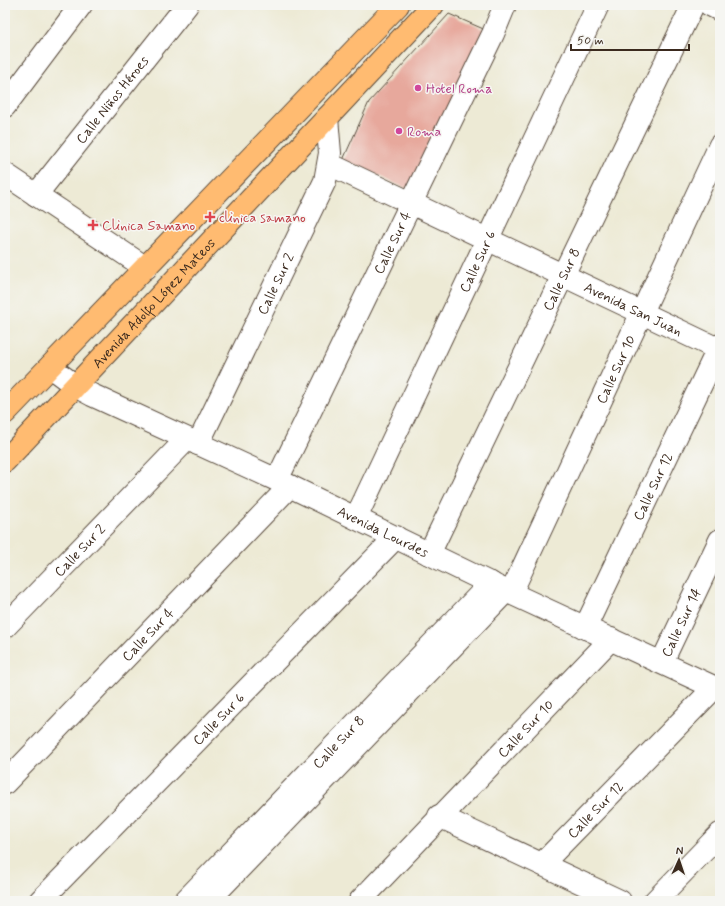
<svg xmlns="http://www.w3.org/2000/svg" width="725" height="906" viewBox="0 0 725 906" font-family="Mynerve,sans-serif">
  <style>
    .building { fill: #e7a89c }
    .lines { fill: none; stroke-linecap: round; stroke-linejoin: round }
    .minor-casing { stroke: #564739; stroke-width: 24 }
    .major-casing { stroke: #564739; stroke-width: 24 }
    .minor { stroke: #fff; stroke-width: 22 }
    .major { stroke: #ffbb71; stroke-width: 22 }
    .hotel-dot { fill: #d1479c; stroke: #f6f6f2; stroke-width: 1.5 }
    .health-dot { fill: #e0444e; stroke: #f6f6f2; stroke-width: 1.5 }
    .labels { text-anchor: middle; stroke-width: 3; stroke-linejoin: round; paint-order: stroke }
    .hotel-label { font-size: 14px; fill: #b23c85; stroke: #f6f6f2; text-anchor: start }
    .street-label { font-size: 14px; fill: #3b2a1e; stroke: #f6f6f2 }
    .health-label { font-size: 14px; fill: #be3a42; stroke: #f6f6f2; text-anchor: start }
  </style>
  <rect width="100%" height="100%" fill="#f6f6f2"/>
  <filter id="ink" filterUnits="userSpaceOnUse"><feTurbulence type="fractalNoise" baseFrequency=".025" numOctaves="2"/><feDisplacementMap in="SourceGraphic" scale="8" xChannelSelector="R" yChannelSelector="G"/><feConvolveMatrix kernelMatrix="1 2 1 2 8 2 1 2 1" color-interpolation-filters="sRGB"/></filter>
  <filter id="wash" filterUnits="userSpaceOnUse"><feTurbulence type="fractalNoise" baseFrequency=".012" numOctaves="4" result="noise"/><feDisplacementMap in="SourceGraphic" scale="16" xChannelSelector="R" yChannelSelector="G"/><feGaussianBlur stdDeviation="0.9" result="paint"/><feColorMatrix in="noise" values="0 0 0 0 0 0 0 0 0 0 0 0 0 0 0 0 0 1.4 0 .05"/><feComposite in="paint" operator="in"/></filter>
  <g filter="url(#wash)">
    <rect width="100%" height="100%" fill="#edead5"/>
    <g id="blocks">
      <path class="building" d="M449,14l39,17 -74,161 -71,-32 26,-58z"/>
    </g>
  </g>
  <g filter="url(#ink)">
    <use href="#blocks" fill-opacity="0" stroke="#564739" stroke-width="1"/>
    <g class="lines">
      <g class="minor-casing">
        <g id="minor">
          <path d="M710,5l10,5"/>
          <path d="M5,106l76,-101"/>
          <path id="s1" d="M329,164l391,186"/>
          <path d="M5,174l141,94"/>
          <path id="s2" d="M36,195l151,-190"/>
          <path id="s3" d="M50,367l27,20 15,8 185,85 229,111 214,99"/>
          <path id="s4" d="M198,444l127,-263 5,-28 -3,-35"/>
          <path id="s5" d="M277,480l216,-446 12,-29"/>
          <path id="s6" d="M356,518l242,-513"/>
          <path id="s7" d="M429,554l264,-549"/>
          <path id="s8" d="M511,593l209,-448"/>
          <path id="s9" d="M5,627l182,-188"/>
          <path id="s10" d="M585,628l135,-283"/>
          <path id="s11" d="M662,662l58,-122"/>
          <path id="s12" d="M5,783l285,-297"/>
          <path d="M439,816l181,85"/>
          <path id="s13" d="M542,864l173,-177"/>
          <path id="s14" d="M40,901l356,-364"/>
          <path id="s15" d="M185,901l306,-318"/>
          <path d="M208,901l298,-310"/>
          <path id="s16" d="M360,901l251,-262"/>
          <path d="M655,901l65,-67"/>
        </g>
      </g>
      <g class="major-casing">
        <g id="major">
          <path d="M5,413l393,-408"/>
          <path id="s17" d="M5,461l428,-456"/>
        </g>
      </g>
      <use href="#minor" class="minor"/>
      <use href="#major" class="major"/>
    </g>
  </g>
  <g class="hotel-dot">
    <circle cx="418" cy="88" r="4"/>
    <circle cx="399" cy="131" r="4"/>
  </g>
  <g class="health-dot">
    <path d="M208 211h4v4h4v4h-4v4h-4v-4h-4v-4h4z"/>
    <path d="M91 219h4v4h4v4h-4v4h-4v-4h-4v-4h4z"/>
  </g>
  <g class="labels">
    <g class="hotel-label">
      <text x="426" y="93">Hotel Roma</text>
      <text x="407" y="136">Roma</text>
    </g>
    <g class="street-label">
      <text dy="5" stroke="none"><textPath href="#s2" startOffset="122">Calle Niños Héroes</textPath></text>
      <text dy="5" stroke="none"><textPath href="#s5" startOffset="264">Calle Sur 4</textPath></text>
      <text dy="5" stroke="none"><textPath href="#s6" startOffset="284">Calle Sur 6</textPath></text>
      <text dy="5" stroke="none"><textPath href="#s7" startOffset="305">Calle Sur 8</textPath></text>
      <text dy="5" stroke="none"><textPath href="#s4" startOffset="178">Calle Sur 2</textPath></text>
      <text dy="5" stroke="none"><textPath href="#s17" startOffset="217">Avenida Adolfo López Mateos</textPath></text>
      <text dy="5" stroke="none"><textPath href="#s1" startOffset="337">Avenida San Juan</textPath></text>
      <text dy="5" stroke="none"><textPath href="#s8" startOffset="247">Calle Sur 10</textPath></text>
      <text dy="5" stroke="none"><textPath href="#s10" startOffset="157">Calle Sur 12</textPath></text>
      <text dy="5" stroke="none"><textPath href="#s3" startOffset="372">Avenida Lourdes</textPath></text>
      <text dy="5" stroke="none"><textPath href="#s9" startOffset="107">Calle Sur 2</textPath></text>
      <text dy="5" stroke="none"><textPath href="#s11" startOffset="44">Calle Sur 14</textPath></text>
      <text dy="5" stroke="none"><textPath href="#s12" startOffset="206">Calle Sur 4</textPath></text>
      <text dy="5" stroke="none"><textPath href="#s14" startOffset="255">Calle Sur 6</textPath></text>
      <text dy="5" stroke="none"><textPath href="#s16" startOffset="239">Calle Sur 10</textPath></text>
      <text dy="5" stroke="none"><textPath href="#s15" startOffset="221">Calle Sur 8</textPath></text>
      <text dy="5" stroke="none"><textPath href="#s13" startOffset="76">Calle Sur 12</textPath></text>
    </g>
    <g class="health-label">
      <text x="219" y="222">clinica samano</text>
      <text x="102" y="230">Clinica Samano</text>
    </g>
  </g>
  <rect width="725" height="906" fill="none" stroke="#f6f6f2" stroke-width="20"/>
  <g transform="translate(679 860) rotate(3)" stroke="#f6f6f2" stroke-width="3" paint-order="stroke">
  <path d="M0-3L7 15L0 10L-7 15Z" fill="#3b2a1e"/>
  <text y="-6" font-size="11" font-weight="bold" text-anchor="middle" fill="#3b2a1e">N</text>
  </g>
  <path d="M571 44v6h118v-6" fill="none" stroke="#3b2a1e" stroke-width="2"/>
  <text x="577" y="44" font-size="12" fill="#3b2a1e" stroke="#f6f6f2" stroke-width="3" paint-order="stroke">50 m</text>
</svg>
